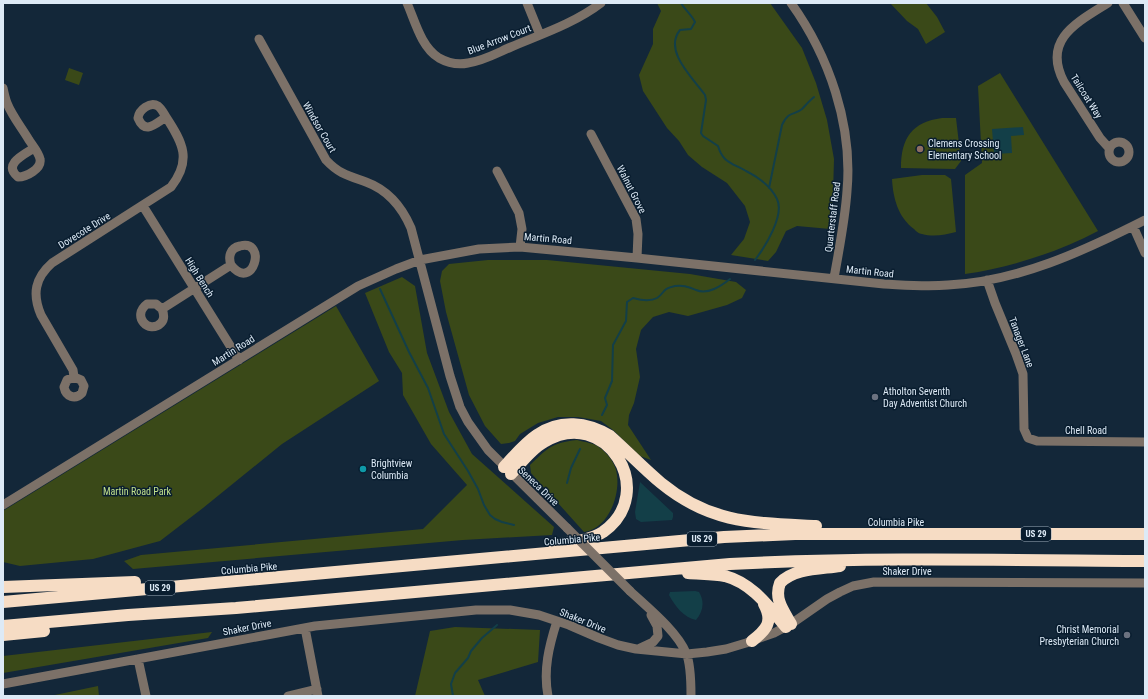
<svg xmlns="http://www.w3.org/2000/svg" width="1148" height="699" viewBox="0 0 1148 699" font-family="'Roboto Condensed',sans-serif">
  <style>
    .green { fill: #3a4918 }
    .water { fill: #133f48 }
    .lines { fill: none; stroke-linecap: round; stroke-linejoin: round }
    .stream { stroke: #133f48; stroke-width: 2 }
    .minor { stroke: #7c7168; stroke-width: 9 }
    .highway { stroke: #f6dcc4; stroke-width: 12 }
    .minor-bridge { stroke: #7c7168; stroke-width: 9 }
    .education-dot { fill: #8d6e63; stroke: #091d2f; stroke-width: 1.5 }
    .worship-dot { fill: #6b7280; stroke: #091d2f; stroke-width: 1.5 }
    .culture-dot { fill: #0f9aa8; stroke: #091d2f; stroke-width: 1.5 }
    .labels { text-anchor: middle; stroke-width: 3; stroke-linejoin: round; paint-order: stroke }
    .shield { fill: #091d2f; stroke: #9dacba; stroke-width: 1 }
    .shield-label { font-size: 9px; font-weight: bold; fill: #ddeaf6 }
    .street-label { font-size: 10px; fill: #ddeaf6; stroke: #091d2f }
    .poi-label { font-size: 10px; fill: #ddeaf6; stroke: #091d2f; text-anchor: start }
    .park-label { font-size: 10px; fill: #c2e08c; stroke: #091d2f }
  </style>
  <rect width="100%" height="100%" fill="#132739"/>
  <path class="green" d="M657,3h113l32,45 14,35 11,37 7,39 -1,36 -3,34 -33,-3 -11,5 -10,21 -8,9 -37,-6 13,-16 6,-17 -5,-16 -18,-23 -25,-16 -14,-12 -9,-14 -12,-13 -24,-37 -4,-16 14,-31v-15l8,-18z
    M890,3h36l11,14 8,15 -19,12 -8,-15 -11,-8z
    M69,68l14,5 -4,12 -14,-5z
    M1000,73l98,158c-42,22 -87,36 -133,43v-99l17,-12 -4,-77z
    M942,118h14l5,43 -6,8 -54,-1c0,-30 11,-46 41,-50z
    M922,175h23l6,4 5,53c-11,3 -23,5 -34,2 -3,0 -6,-3 -8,-5 -16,-12 -21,-31 -22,-50z
    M488,260h59l143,14 46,8 10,8 -4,8 -15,7 -39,11 -19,-4 -16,5 -12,13 -5,19 4,28 -6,26 -5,12 -1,10 23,35 -11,-4 -27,-26 -12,-9 -23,-4h-20l-20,6 -18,11 -5,7 -6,2 -8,1 -16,-18 -16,-31 -23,-83 -6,-31 2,-10 7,-7z
    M402,277l13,9 12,67 22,59 23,42 82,73 -2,8 -89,5 -330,29 -9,-8 17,-6 282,-26 44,-44 -36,-41 -28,-49 -1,-22 -13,-21 -24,-59z
    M336,306l43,75 -97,63 -79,64 -43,33 -67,18 -73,7 -17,-4v-51z
    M577,440c7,2 18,3 23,8 7,5 14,14 16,22 6,22 -7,59 -32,62l-53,-59 -1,-8c18,-17 21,-22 47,-25z
    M455,627l85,3 -2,32 -60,18 7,16h-70l15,-65z
    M212,632l-4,6 -205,35v-17z
    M98,686l1,10h-49z"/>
  <path class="water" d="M1023,127l1,8 -13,1 1,17 -18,1 -2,-25z
    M640,482l33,31v4l-1,3 -31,2 -5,-3 -1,-7z
    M695,591l4,1c6,10 4,20 -3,28 -12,-2 -21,-14 -27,-25l1,-3z"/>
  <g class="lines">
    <path class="stream" d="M681,3c4,7 10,11 14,19l-4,7 -11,1c-17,21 13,48 25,65l1,5 -5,33 2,3 15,10c5,17 14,17 28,25 12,6 25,15 31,28 8,16 -12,48 -22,61
      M769,188l13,-63c7,-15 12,-9 20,-16 4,-4 8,-9 12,-12
      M380,289l29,63 19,36 16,46 24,37 10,18 6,16 6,10 5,4 7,3 12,3
      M602,415l5,-10 -2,-7 7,-17 1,-36 13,-24 1,-19 6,-4c7,2 17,4 24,0 9,-6 4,-9 18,-12 9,-1 13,1 21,4 12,5 25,-4 34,-11
      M567,483l4,-15 9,-19
      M453,696l-2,-12 4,-11 13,-15 3,-7 11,-13 15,-13"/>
    <path class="minor" d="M407,3c8,18 14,44 32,55 9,5 19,7 29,5 15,-2 29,-10 43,-16 31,-13 64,-24 90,-44
      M527,3l13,32
      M791,3c38,53 62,122 56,188 -2,29 -8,59 -13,87
      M1108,3c-32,20 -66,37 -44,79l36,56 9,10
      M1123,3l22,35
      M259,39l67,121c13,14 23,16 40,22 22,8 36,25 45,46l39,148 10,31 8,15 20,28 79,78
      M3,88c1,5 2,10 4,15 5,13 15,25 22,37 4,6 10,13 11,19 2,10 -14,18 -22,18 -16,-13 7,-23 16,-29
      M591,134l45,85 2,15 -1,24
      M1109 152a10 10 0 1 1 20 0a10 10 0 1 1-20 0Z
      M497,171l22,42 3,16 -2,18
      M143,206l96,154
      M1133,226l12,27
      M987,280l8,23 21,51 7,20 1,55 4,9 9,3 108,1
      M162,309c2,5 3,10 -1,14 -12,12 -30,-7 -14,-19h9l6,5 69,-44c22,28 37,-26 9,-19 -10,2 -12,11 -9,19
      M74,377l7,3 3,6 -2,7c-7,7 -16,4 -18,-6l3,-7 7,-3 -1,-7 -32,-55c-9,-21 -6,-37 11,-52l119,-76c21,-27 12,-44 -5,-70 -11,7 -21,18 -28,1 1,-8 12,-17 20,-12 4,3 6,8 8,11
      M3,505l355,-219 38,-17 24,-9 59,-11 41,-2 117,11 247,26c21,1 42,3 64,1 69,-3 136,-34 197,-65
      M630,591c17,16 47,40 56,62 5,11 5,31 5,43
      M305,628l13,68
      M638,649l15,-7 5,-6 -1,-10 -6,-11
      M138,659l8,37
      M3,684l312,-58 161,-16h34l29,5 30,10 30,13 19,7 18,4 51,5 20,-2 19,-3 20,-6 28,-10 17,-9 36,-25 13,-7 13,-6 21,-4 271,1
      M288,696l29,-7
      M548,696c-5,-26 1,-50 9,-75"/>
    <path class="highway" d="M504,467c10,-11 21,-24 33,-32 23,-16 50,-13 73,1 17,15 33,32 51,47 50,41 94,40 155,43
      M511,474c10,-11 20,-25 33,-32 61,-38 116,50 59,90 -14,9 -33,10 -49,13
      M688,573c12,1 26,1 37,3 27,7 44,31 61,51
      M3,587l132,-5
      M3,602l721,-65 71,-3h350
      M791,624c-8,-14 -17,-25 -11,-41 14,-15 41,-14 60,-17
      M3,626l125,-11 108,-7 494,-44c138,-7 277,-4 415,-3
      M3,635l41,-4
      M752,641c14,-11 22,-19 12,-37"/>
    <path class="minor-bridge" d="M567,528l63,63"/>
  </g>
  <circle class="education-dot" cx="920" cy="149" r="4"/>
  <g class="worship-dot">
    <circle cx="875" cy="397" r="4"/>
    <circle cx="1127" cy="635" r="4"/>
  </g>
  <circle class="culture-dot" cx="363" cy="469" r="4"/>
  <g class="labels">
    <g class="shield">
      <rect x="1021" y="527" width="30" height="14" rx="3"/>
      <rect x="687" y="532" width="30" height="14" rx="3"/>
      <rect x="145" y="581" width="30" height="14" rx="3"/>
    </g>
    <g class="shield-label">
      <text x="1036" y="537">US 29</text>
      <text x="702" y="542">US 29</text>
      <text x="160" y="591">US 29</text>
    </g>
    <g class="street-label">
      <text transform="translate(499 39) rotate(-21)" y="4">Blue Arrow Court</text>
      <text transform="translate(1087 96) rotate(58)" y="4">Tailcoat Way</text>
      <text transform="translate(320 127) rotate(60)" y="4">Windsor Court</text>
      <text transform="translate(632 189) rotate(63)" y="4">Walnut Grove</text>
      <text transform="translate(832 217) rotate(-83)" y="4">Quarterstaff Road</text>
      <text transform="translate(84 230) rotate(-32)" y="4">Dovecote Drive</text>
      <text transform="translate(548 238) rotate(5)" y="4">Martin Road</text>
      <text transform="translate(870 271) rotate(6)" y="4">Martin Road</text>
      <text transform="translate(200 277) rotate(58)" y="4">High Bench</text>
      <text transform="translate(1022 342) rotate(69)" y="4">Tanager Lane</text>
      <text transform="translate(233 350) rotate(-32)" y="4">Martin Road</text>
      <text x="1086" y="434">Chell Road</text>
      <text transform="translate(539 486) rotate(44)" y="4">Seneca Drive</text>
      <text x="896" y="526">Columbia Pike</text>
      <text transform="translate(572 539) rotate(-5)" y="4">Columbia Pike</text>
      <text transform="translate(249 568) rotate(-5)" y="4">Columbia Pike</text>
      <text x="907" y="575">Shaker Drive</text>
      <text transform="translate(583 620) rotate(22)" y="4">Shaker Drive</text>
      <text transform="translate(247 627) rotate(-11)" y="4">Shaker Drive</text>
    </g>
    <g class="poi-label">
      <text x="928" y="147">Clemens Crossing<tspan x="928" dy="12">Elementary School</tspan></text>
      <text x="883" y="395">Atholton Seventh<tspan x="883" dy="12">Day Adventist Church</tspan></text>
      <text x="371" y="467">Brightview<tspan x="371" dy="12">Columbia</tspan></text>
      <text x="1119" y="633" text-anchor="end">Christ Memorial<tspan x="1119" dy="12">Presbyterian Church</tspan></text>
    </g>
    <g class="park-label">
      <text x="137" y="495">Martin Road Park</text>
    </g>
  </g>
  <rect width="1148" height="699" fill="none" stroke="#ddeaf6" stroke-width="8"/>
</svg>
